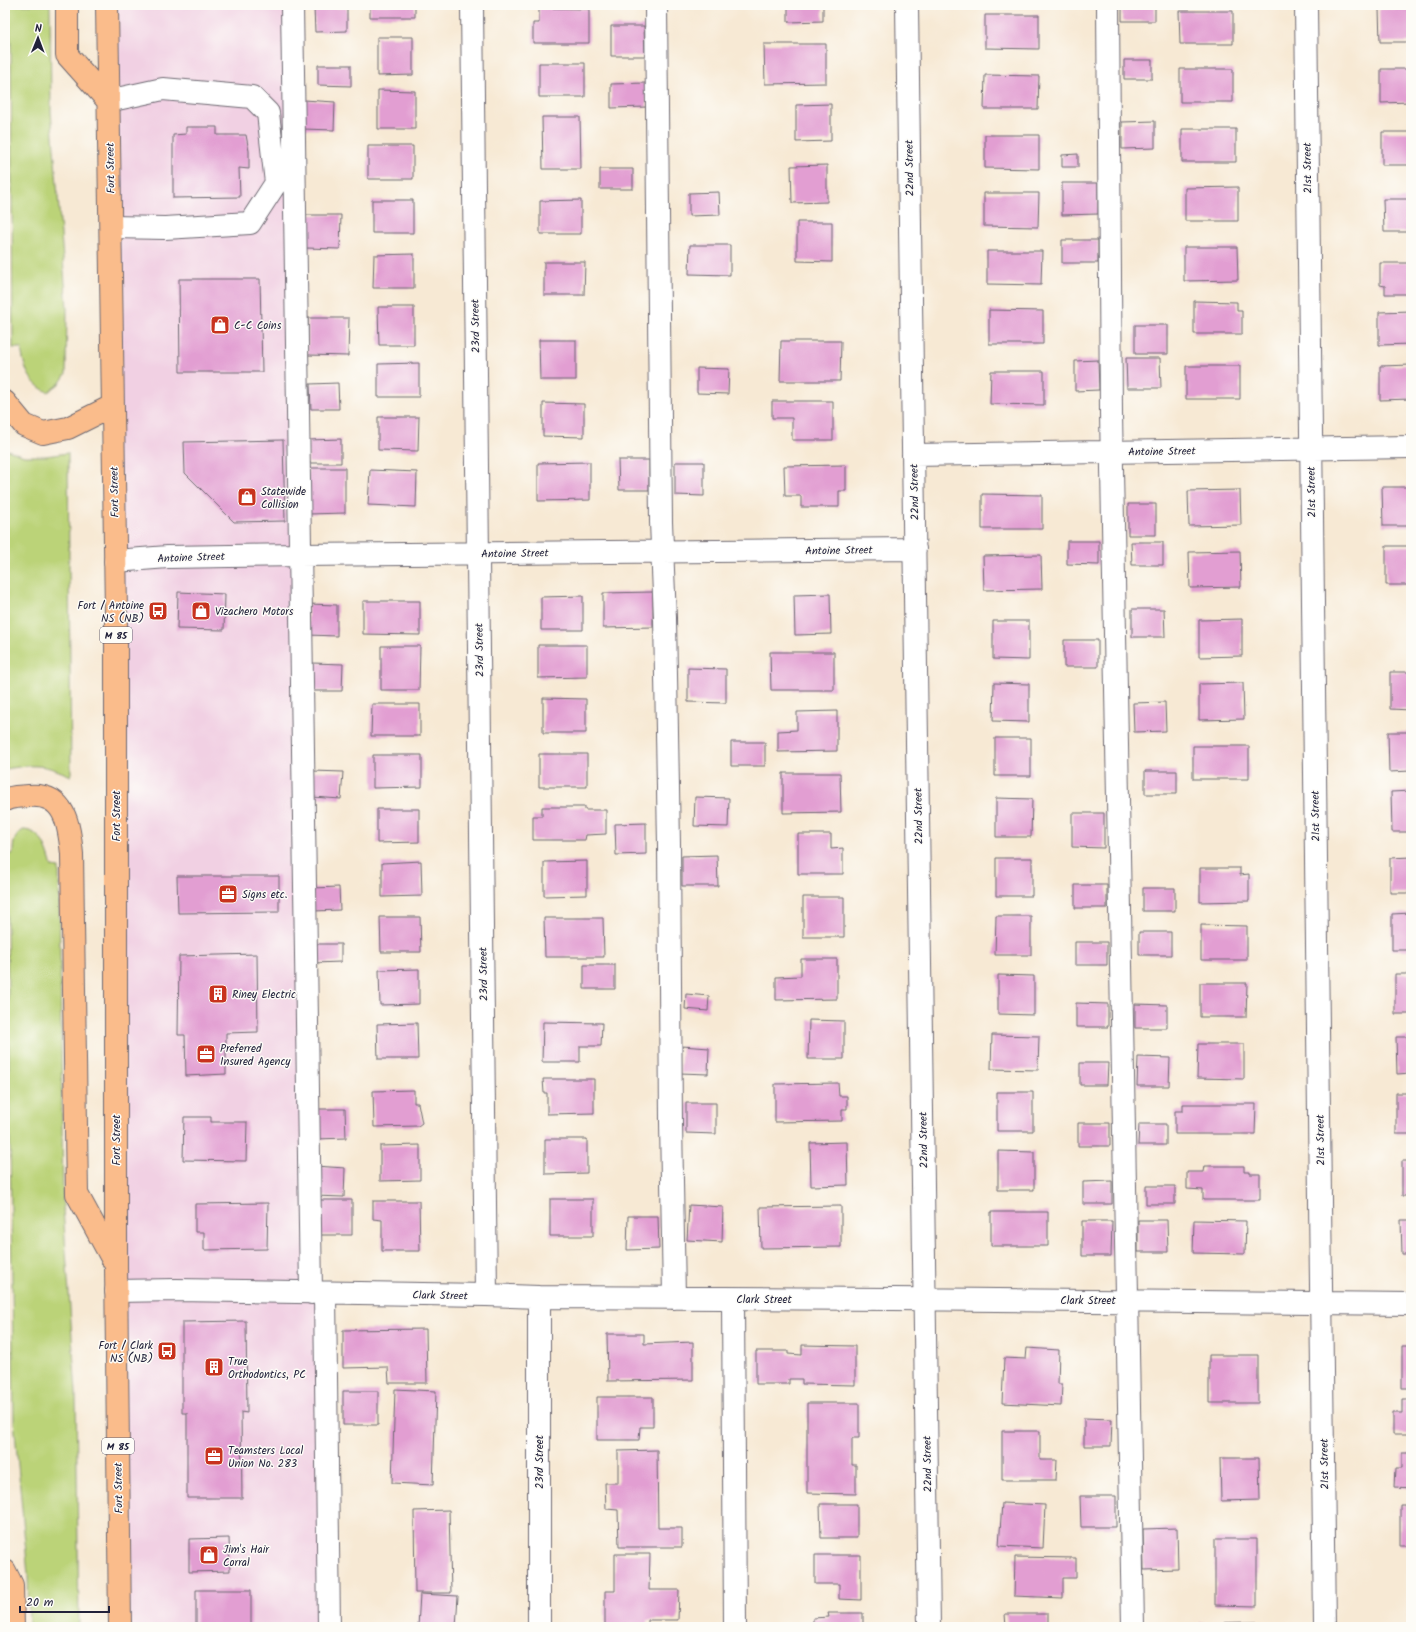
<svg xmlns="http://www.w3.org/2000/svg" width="1416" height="1632" viewBox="0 0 1416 1632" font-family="Kalam,sans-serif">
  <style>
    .built { fill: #f1d0e3 }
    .green { fill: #bbd378; stroke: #6e7a5a }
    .building { fill: #e29ed2 }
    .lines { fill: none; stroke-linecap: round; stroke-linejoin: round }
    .minor-casing { stroke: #6d6871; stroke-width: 24 }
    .major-casing { stroke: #6d6871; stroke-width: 24 }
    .minor { stroke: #fff; stroke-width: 22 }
    .major { stroke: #fabc8b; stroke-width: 22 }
    .labels { text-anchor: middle; stroke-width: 3; stroke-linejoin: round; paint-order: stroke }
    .shield { fill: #fdfcf7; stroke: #646373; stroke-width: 1 }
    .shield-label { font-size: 10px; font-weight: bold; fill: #22223b }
    .street-label { font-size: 11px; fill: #22223b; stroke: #fdfcf7 }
    .poi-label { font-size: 11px; fill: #22223b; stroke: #fdfcf7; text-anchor: start }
  </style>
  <rect width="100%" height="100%" fill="#fdfcf7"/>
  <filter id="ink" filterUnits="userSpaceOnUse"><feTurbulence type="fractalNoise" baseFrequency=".025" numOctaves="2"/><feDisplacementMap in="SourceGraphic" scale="8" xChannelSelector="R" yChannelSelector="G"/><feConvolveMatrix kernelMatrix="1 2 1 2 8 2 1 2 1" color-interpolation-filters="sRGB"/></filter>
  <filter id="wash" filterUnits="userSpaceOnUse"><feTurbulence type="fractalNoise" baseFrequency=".012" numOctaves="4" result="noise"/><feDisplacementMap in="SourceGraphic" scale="16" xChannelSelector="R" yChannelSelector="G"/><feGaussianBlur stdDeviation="0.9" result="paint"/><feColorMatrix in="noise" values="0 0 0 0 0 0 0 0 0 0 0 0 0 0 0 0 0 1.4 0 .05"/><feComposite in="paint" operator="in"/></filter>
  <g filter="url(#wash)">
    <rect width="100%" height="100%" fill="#f7e9d4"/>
    <path class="built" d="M109,5h183l19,1288h14l4,334h-209z"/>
    <path class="green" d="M8,5h42l1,106 16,197 -1,66 -7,10 -11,8c-19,-8 -24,-25 -27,-44h-8l-2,-304z
      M5,449l19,7h22l22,-3 3,323c-27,-12 -36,-12 -65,-7z
      M23,830c19,0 25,22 29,37l7,1 4,341 13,184 3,234h-50l-1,-52 -14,-154 -8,-567h7c0,-12 1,-17 10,-24z"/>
    <g id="blocks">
      <path class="building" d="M370,5h45v12h-45z
        M788,5h35v16l-35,1z
        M1122,5h33v16h-33z
        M314,8h33v23l-32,1z
        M539,8l50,1v34h-56v-20h6z
        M1411,8v34h-31l-1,-33z
        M1179,11h54v33h-53z
        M985,15h54v34l-54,-1z
        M611,26h33l1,30h-34z
        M377,37h36v38l-36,1z
        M764,44h62v39l-61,1z
        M1124,60h28v19h-28z
        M539,63h46v34h-46z
        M318,65h33v21l-33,-1z
        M1180,69h53v33h-53z
        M1381,69h30v33l-30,1z
        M985,75l54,1 -1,33h-54z
        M646,83l1,24 -36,1v-24z
        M378,90l37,1v38h-37z
        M304,100l31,2 -1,28 -31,-1z
        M831,104v37l-35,1v-37z
        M542,117h38l1,52h-38z
        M1155,121v27l-33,1v-27z
        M186,127h31v8h29l3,16v18l-10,-1 1,29 -67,1v-63l13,-1z
        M1182,129h54v33h-54z
        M1382,132h29v33h-29z
        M985,135h54v34l-54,-1z
        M368,146h45v33h-45z
        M1078,154v13h-16v-12z
        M827,165v37l-35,1 -1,-37z
        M600,169h33v20h-33z
        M1062,183h36v31l-36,1z
        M1238,187v34h-53v-33z
        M719,192l1,23 -31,1v-23z
        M984,193h55l-1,34 -54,-1z
        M1383,199h28v33h-27z
        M372,200h41v33h-41z
        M581,200v34h-41v-33z
        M306,215h35l-1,34 -34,-1z
        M797,222h35v40l-35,-1z
        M1062,240h36v23h-36z
        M690,245h40v30l-41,-1z
        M1184,247h53l1,33 -54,1z
        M987,251h55l-1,34 -54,-1z
        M414,254v34h-41l1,-33z
        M544,262h41l-1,33h-40z
        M1380,263h31v31h-26v-8l-5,-1z
        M179,279h81l2,93h-82z
        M1194,301l43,1v9h5v23h-48z
        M378,307h36v38h-35z
        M989,310l54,1v33h-54z
        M1411,311v33l-32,1v-33z
        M308,318h41l-1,38 -40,-1z
        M1135,325h33v29h-33z
        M539,340h37v40h-36z
        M781,341h60l-1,40h-60z
        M1126,358h34l1,30h-34z
        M1098,360l1,30 -24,1v-30z
        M419,363v34h-41v-33z
        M1411,365v34l-31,1v-34z
        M1186,366h54v33h-54z
        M697,368l32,1 -1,25 -31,-1z
        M991,371h53v34l-54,-1z
        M338,383l1,26h-28l-1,-25z
        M772,401h61v39h-41v-22h-20z
        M543,403l41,1v33l-41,-1z
        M378,417h41l-1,34 -40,-1z
        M341,439v24h-33v-23z
        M283,440l2,81 -51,1 -49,-49 -1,-31z
        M618,460h31v30h-30z
        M590,462v38l-52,1v-38z
        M675,462h29v34l-29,-1z
        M846,465v26h-7v16h-38v-11h-16l-1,-30z
        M308,468h37v45l-37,1z
        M370,470l47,2 -1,35 -48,-2z
        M1382,487h29v39h-28z
        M1240,490l1,35 -52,1 -1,-35z
        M982,494l60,1v34h-60z
        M1128,504h28v31h-28z
        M1067,541h32v24l-32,-1z
        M1131,542h32v23h-31z
        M1386,546h25v39h-25z
        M1240,551l1,36 -51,1 -1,-36z
        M1041,555l1,34 -58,1 -1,-34z
        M178,592l47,2 -1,36 -47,-1z
        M653,592v35l-50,1v-35z
        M830,594l1,40 -36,1 -1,-40z
        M583,596v34h-42v-33z
        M363,601h57v34l-57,-1z
        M308,604l29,1v31l-29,-1z
        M1132,609h32l1,28h-33z
        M1242,619v37l-43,1v-37z
        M993,621h36v39l-36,-1z
        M1064,640h34v27h-34z
        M538,645h49v32l-49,1z
        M381,646h39l-1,44h-38z
        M770,652h64v38h-63z
        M312,663l31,1 -1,27h-31z
        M688,668l38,1v34l-38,-1z
        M1390,672h21v38l-21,-1z
        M994,683l35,1v38l-36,-1z
        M1243,683l1,36 -45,1v-36z
        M543,698l43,1v34h-43z
        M1165,702l1,29 -32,1 -1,-29z
        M372,704h48v32h-49z
        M837,711v40l-59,1v-21l19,-1v-18z
        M1388,732h23v39l-22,1z
        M995,738h36v38h-36z
        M731,742h34v24h-34z
        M1193,746h56v33h-56z
        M539,754h48v33h-48z
        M373,755h49v32l-49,1z
        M313,771l30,1 -2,27 -29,-2z
        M1145,771h32v23h-32z
        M783,773h57l1,39 -58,1z
        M1411,791v41h-19l-1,-40z
        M695,797l34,1 -1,29 -34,-1z
        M996,798l36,1 -1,38h-35z
        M542,807h43v3h21v24l-20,1 -1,5h-52v-24h9z
        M377,809h42v33l-42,1z
        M1072,813h32v35l-32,-1z
        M646,823v31l-30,1 -1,-31z
        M798,834h33v15l12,-1v26h-45z
        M717,855l1,31h-36v-30z
        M1411,857v36h-21v-35z
        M996,858h36v38h-36z
        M421,861l1,35 -40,1v-34z
        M587,861v34l-43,1v-34z
        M1200,868h40v7l9,-1v27l-49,1z
        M177,876h102v36l-101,1z
        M1075,885h32v23h-32z
        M339,887l1,23 -27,1 -1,-23z
        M1143,888h32v23h-32z
        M803,897h41v40h-41z
        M1411,913v37h-19v-36z
        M996,916h35v39h-36z
        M380,917h40l1,35h-40z
        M544,918h59l1,39h-59z
        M1201,925l46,1v34h-46z
        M1139,932h32v23h-32z
        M1075,942h32v23h-32z
        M313,944h28v18l-27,1z
        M257,954l1,78 -32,1v41l-40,2 -1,-41h-7l1,-79z
        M801,959h36v40l-61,1v-23l25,-1z
        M584,965h31v24h-31z
        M419,969v35l-39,1 -1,-35z
        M1395,974h16v40h-16z
        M998,975l36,1v39l-36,-1z
        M1200,983h47l-1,34h-46z
        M686,994l23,2 -1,15 -23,-2z
        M1076,1003l32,1v23h-32z
        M1135,1004l32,1v23h-32z
        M809,1020l35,1v38h-36z
        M543,1022l59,1 -1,23h-21v16h-38z
        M417,1023l1,36h-40l-1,-35z
        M992,1035l47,1 -1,34 -47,-1z
        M1396,1037h15v36l-14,1z
        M1198,1044h46v35l-47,-1z
        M682,1046l27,2 -1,26 -28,-1z
        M1138,1057l32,1 -1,28h-32z
        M1080,1063h28l-1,22h-27z
        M543,1079h51v34l-47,1v-21h-3z
        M838,1083l1,13h8v13h-5v12l-67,1v-38z
        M414,1090v13h4l4,20 -4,3 -44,1 -1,-36z
        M997,1092h36v39h-36z
        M1396,1093h15v41h-15z
        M686,1103h30v31l-30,-1z
        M1183,1104h73l-1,30h-80v-23h8z
        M317,1109h28l1,29 -29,1z
        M184,1117h27v5h36l-1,39 -63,-1z
        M1078,1123h32v23h-32z
        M1139,1124h27v21h-28z
        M545,1139h42v34l-42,1z
        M847,1142l1,43 -37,1 -1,-43z
        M420,1145v35l-40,1v-35z
        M998,1151l36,1v38h-36z
        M1402,1161h9v35h-9z
        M315,1166l30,2 -1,29 -31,-1z
        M1204,1166h40v6h6v2h10v26h-57v-10l-16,-1v-17h16z
        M1112,1181v23h-29v-22z
        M1146,1186h29v18h-29z
        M550,1199h43v37h-43z
        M317,1200h35v35h-35z
        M373,1201h46l1,50h-38v-31l-9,-1z
        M268,1203l-1,46 -63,1v-18h-9v-28z
        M689,1205l34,2 -1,35 -35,-2z
        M841,1206v41l-80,1 -1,-41z
        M991,1212h57v34h-57z
        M628,1216h30l1,33 -32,1z
        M1138,1220h29l1,32h-30z
        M1194,1220l52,1 -1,33 -52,-1z
        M1401,1220h10v34h-9z
        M1082,1221h30l-1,35h-29z
        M246,1321l1,92 -6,-1 1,86h-55v-85h-5v-91z
        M426,1329l1,54h-38l-1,-16 -45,1v-38z
        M607,1334h37v10l49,-2v38l-85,1z
        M802,1345l53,1v39l-53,-1v-5h-13v5h-33v-33h32v3l14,1z
        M1402,1346h9v42h-9z
        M1027,1348l32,2 -1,34h4l-1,22 -59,-3 2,-45 22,1z
        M1209,1355h49v48h-49z
        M395,1389l41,2 -3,94 -41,-2z
        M343,1391h35v34h-35z
        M597,1397h56v30h-13l-1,13h-42z
        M1402,1399h9v35h-18v-21h9z
        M807,1403h52v35h-7v27h4v29l-49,-1z
        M1084,1418l28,1 -1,27h-27z
        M1002,1431h38v29h17l-1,20h-54z
        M657,1450l1,78h24v19h-63l-1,-37 -12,-1 -1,-26h13v-32z
        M1402,1453h9v35l-16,-1 1,-19h6z
        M1220,1458h39l1,42 -39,1z
        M1080,1496h36v31h-35z
        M1002,1503l43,2 -2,43 -44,-2z
        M820,1504h37v34h-36z
        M1400,1505h11v41h-11z
        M449,1510l2,83h-36l-1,-82z
        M1177,1528l1,41 -34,1 -1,-41z
        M229,1538l1,33 -41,1v-33z
        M1215,1539h42v67l-42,-1z
        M615,1554h35l-1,36h30l-1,30h-30v7h-43v-36h10z
        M815,1555h46v45l-22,-1v-15h-24z
        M1015,1557l61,1v20h-13v20l-49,-2z
        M196,1590h55v37h-55z
        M420,1594l38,2 -2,31h-38z
        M828,1613h35v14h-50v-9l16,-1z
        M1005,1614h43v13h-42z
        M1257,1622v5h-56v-4z"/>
    </g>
  </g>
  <g filter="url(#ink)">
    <use href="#blocks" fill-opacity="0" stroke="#6d6871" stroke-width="1"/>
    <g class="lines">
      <g class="minor-casing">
        <path id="minor" d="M292,5l19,1288
          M472,5l14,1290
          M656,5l5,517 4,96 4,227 2,277 3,176
          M907,5l22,1622
          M1108,5l3,408 22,1214
          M1306,5l19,1622
          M108,101l55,-12 89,8 16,16 8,70 -26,40 -85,5 -54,-1
          M913,455l498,-8
          M115,561l53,-4 131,-2 616,-6
          M116,1291l60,-1 310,5 53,2 354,2 518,5
          M325,1293l4,334
          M539,1297v330
          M733,1299l2,328"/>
      </g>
      <g class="major-casing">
        <path id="major" d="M67,5v50l41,46
          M107,5l9,607v653l4,362
          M5,402l19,23 19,8 25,-5 44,-22
          M5,800c7,-4 16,-3 24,-4 37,-3 40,30 43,58l5,340 37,68
          M5,1571l7,14 1,42"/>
      </g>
      <use href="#minor" class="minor"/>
      <use href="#major" class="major"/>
    </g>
  </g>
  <defs>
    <g id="shop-square" transform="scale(1)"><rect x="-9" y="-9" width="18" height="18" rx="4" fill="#c8321e" stroke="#fdfcf7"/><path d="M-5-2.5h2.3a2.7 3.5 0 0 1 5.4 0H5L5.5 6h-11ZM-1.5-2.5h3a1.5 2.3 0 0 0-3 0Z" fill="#fff"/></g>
    <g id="bus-square" transform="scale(1)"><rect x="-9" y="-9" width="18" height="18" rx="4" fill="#c8321e" stroke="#fdfcf7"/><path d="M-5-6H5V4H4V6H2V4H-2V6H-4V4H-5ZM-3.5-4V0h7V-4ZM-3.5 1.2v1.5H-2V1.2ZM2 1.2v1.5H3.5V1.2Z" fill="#fff"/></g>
    <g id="office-square" transform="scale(1)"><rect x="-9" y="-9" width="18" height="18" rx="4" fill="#c8321e" stroke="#fdfcf7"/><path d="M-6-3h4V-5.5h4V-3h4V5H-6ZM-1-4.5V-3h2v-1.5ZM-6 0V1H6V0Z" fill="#fff"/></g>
    <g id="building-square" transform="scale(1)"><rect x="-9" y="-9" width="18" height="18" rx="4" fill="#c8321e" stroke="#fdfcf7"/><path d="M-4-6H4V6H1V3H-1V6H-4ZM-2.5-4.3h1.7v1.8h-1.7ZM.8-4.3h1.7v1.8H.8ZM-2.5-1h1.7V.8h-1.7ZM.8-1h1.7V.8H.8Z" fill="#fff"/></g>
  </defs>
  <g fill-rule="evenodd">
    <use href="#shop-square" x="220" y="325"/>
    <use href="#shop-square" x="247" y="497"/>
    <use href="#bus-square" x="158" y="611"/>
    <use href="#shop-square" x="201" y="611"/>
    <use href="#office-square" x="228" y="894"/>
    <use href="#building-square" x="218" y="994"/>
    <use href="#office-square" x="206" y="1054"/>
    <use href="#bus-square" x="167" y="1351"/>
    <use href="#building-square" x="214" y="1367"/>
    <use href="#office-square" x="214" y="1456"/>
    <use href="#shop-square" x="209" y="1555"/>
  </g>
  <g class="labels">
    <g class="shield">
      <rect x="100" y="627" width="32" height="16" rx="3"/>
      <rect x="102" y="1438" width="32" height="16" rx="3"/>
    </g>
    <g class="shield-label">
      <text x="116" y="639">M 85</text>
      <text x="118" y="1450">M 85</text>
    </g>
    <g class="street-label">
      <text transform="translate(110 168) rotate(-91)" y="4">Fort Street</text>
      <text transform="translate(909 168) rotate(-91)" y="4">22nd Street</text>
      <text transform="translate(1307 168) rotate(-91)" y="4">21st Street</text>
      <text transform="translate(475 326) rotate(-91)" y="4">23rd Street</text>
      <text transform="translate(1162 451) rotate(-1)" y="4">Antoine Street</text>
      <text transform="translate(114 492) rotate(-91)" y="4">Fort Street</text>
      <text transform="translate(914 492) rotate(-91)" y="4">22nd Street</text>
      <text transform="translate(1311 492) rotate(-91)" y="4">21st Street</text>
      <text transform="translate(839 550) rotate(-1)" y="4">Antoine Street</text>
      <text transform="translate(515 553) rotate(-1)" y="4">Antoine Street</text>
      <text transform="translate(191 557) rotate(-2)" y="4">Antoine Street</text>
      <text transform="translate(479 650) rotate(-91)" y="4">23rd Street</text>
      <text transform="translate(116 816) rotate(-90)" y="4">Fort Street</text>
      <text transform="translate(918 816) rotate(-91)" y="4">22nd Street</text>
      <text transform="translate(1315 816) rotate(-91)" y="4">21st Street</text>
      <text transform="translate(483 974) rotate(-91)" y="4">23rd Street</text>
      <text transform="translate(116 1140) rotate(-90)" y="4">Fort Street</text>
      <text transform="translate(923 1140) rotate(-91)" y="4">22nd Street</text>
      <text transform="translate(1320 1140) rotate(-91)" y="4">21st Street</text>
      <text transform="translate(440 1295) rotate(1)" y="4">Clark Street</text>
      <text x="764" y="1303">Clark Street</text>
      <text x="1088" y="1304">Clark Street</text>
      <text transform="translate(539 1462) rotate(-90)" y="4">23rd Street</text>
      <text transform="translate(927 1464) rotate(-91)" y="4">22nd Street</text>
      <text transform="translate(1324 1464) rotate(-91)" y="4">21st Street</text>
      <text transform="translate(118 1488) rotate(-91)" y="4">Fort Street</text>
    </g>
    <g class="poi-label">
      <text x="234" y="329">C-C Coins</text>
      <text x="261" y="495">Statewide<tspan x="261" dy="13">Collision</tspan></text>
      <text x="144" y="609" text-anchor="end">Fort / Antoine<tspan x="144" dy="13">NS (NB)</tspan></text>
      <text x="215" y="615">Vizachero Motors</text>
      <text x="242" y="898">Signs etc.</text>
      <text x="232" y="998">Riney Electric</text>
      <text x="220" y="1052">Preferred<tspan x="220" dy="13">Insured Agency</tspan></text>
      <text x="153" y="1349" text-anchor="end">Fort / Clark<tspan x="153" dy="13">NS (NB)</tspan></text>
      <text x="228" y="1365">True<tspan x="228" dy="13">Orthodontics, PC</tspan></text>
      <text x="228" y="1454">Teamsters Local<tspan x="228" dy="13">Union No. 283</tspan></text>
      <text x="223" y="1553">Jim's Hair<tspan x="223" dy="13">Corral</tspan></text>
    </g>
  </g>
  <rect width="1416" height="1632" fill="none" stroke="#fdfcf7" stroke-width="20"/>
  <g transform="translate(38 38) rotate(1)" stroke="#fdfcf7" stroke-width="3" paint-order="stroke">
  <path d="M0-3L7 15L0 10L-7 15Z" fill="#22223b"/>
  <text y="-6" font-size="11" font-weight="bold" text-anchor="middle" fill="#22223b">N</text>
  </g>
  <path d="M20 1606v6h89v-6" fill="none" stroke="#22223b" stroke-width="2"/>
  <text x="26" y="1606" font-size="12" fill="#22223b" stroke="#fdfcf7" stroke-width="3" paint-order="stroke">20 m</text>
</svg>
